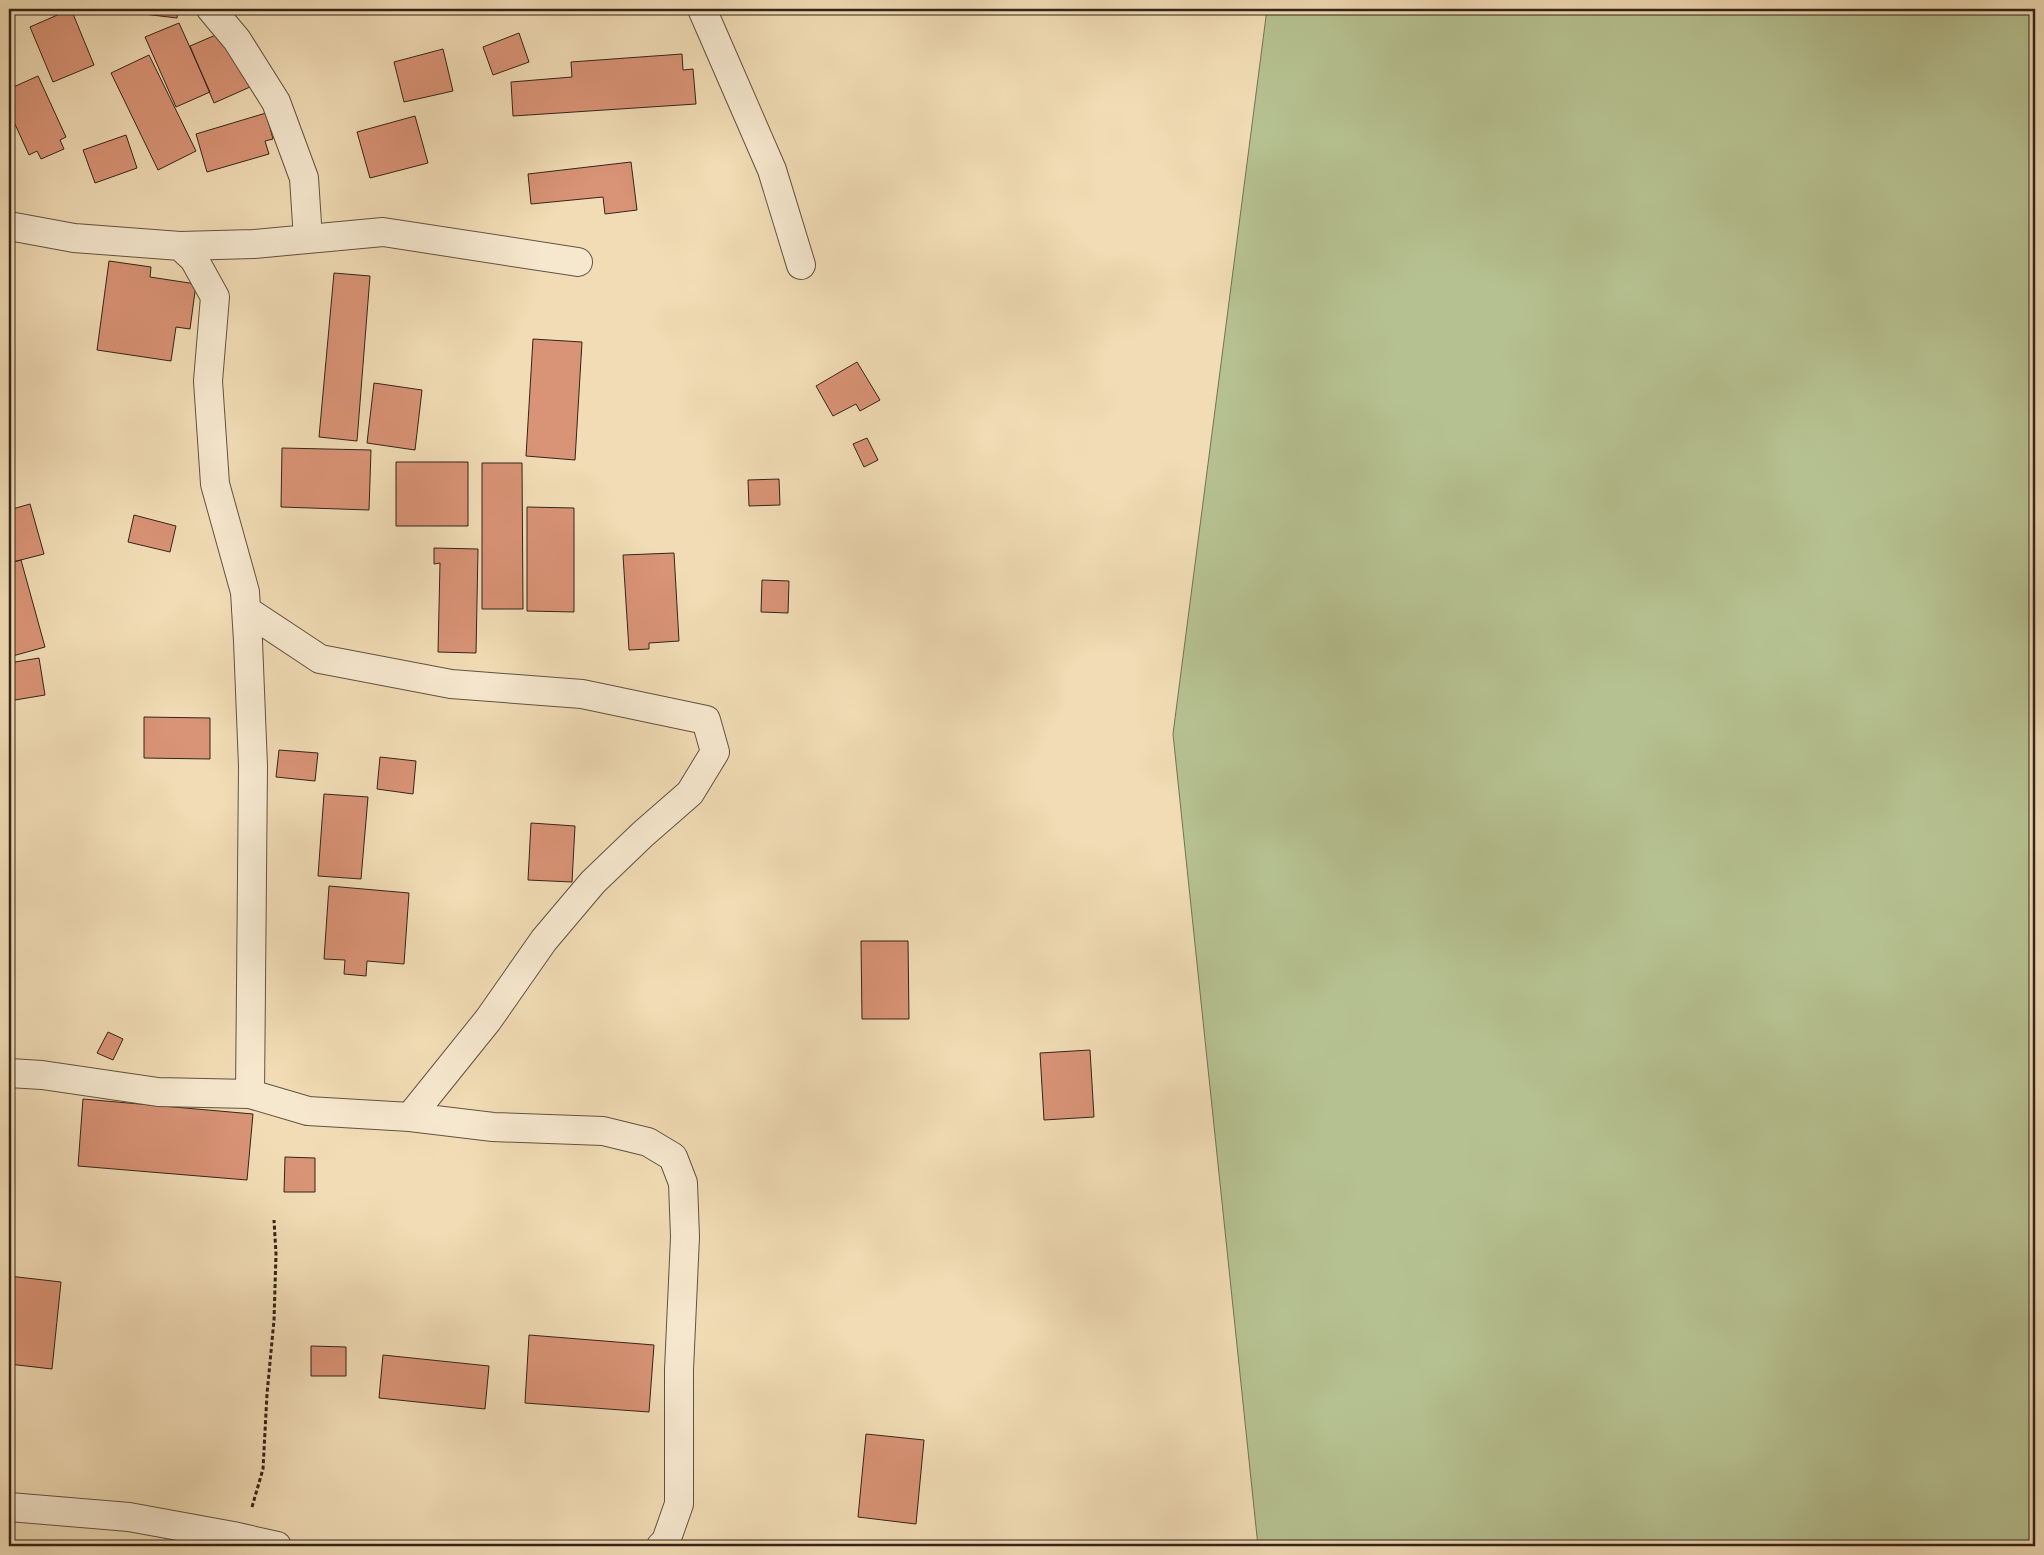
<svg xmlns="http://www.w3.org/2000/svg" width="2044" height="1555" viewBox="0 0 2044 1555" font-family="'IM FELL Double Pica',serif">
  <style>
    .green { fill: #b6c191; stroke: #757255 }
    .building { fill: #d99376; stroke: #342419 }
    .lines { fill: none; stroke-linecap: round; stroke-linejoin: round }
    .minor-casing { stroke: #635240; stroke-width: 30 }
    .path { stroke: #342419; stroke-width: 3; stroke-dasharray: 4 2.5; stroke-linecap: butt }
    .minor { stroke: #f6e8cf; stroke-width: 28 }
  </style>
  <rect width="100%" height="100%" fill="#f1dcb5"/>
  <filter id="stains"><feTurbulence type="fractalNoise" baseFrequency=".004" numOctaves="4"/><feColorMatrix values="0 0 0 0 .2 0 0 0 0 .09 0 0 0 0 .02 0 0 0 .5 -.17"/></filter>
  <radialGradient id="worn" r=".72"><stop offset=".6" stop-color="#630" stop-opacity="0"/><stop offset="1" stop-color="#630" stop-opacity=".3"/></radialGradient>
  <path class="green" d="M1267,9h768v1537h-777l-85,-812z"/>
  <path class="building" d="M71,9l23,56 -41,17 -23,-55z
    M119,9h59l-1,9 -58,-7z
    M179,23l31,69 -34,15 -31,-70z
    M225,31l25,56 -36,16 -24,-57z
    M519,33l10,29 -36,13 -10,-28z
    M443,49l10,42 -49,11 -10,-40z
    M682,54l1,16 10,-1 3,35 -183,12 -2,-34 61,-5 -1,-15z
    M149,55l47,96 -38,19 -47,-97z
    M38,76l28,61 -6,3 4,9 -23,10 -4,-8 -8,4 -20,-44v-22z
    M266,113l7,26 -8,2 4,13 -62,18 -11,-38z
    M415,116l13,47 -58,15 -13,-46z
    M126,135l11,33 -42,15 -12,-33z
    M631,162l6,48 -32,4 -2,-17 -72,7 -3,-30z
    M109,261l42,6 -1,10 46,7 -6,45 -14,-2 -5,34 -74,-11z
    M334,273l36,3 -13,165 -38,-4z
    M533,339l49,3 -7,118 -49,-4z
    M857,362l23,38 -20,11 -4,-7 -23,12 -17,-30z
    M374,383l48,7 -7,60 -48,-7z
    M867,438l11,22 -14,7 -11,-23z
    M282,448l89,2 -2,60 -88,-3z
    M396,462h72v64h-72z
    M482,463h40l1,146h-41z
    M779,479l1,26 -31,1 -1,-26z
    M30,504l14,50 -35,9v-53z
    M527,507l47,1v104l-47,-1z
    M134,515l42,11 -6,26 -42,-10z
    M434,548l44,1 -2,104 -38,-1 2,-89 -6,1z
    M674,553l5,88 -30,2v6l-20,1 -6,-95z
    M21,560l24,87 -36,10v-94z
    M762,580l27,1 -1,32 -27,-1z
    M39,658l6,37 -36,6v-38z
    M144,717l66,1v41l-66,-1z
    M279,750l39,3 -3,28 -39,-4z
    M380,757l36,4 -3,33 -36,-5z
    M324,794l44,3 -7,82 -43,-3z
    M531,823l44,3 -3,56 -44,-2z
    M329,886l80,7 -5,71 -37,-3 -1,15 -22,-2 1,-14 -21,-1z
    M861,941h47l1,78h-47z
    M108,1032l15,7 -10,21 -16,-7z
    M1090,1050l4,67 -50,3 -4,-67z
    M83,1099l170,15 -6,66 -169,-14z
    M285,1157l30,1v34h-31z
    M9,1276l52,6 -9,87 -43,-5z
    M529,1335l125,10 -5,67 -124,-9z
    M311,1346l35,1v29h-35z
    M383,1355l106,11 -4,43 -106,-11z
    M866,1434l58,6 -8,84 -58,-7z"/>
  <g class="lines">
    <g class="minor-casing">
      <path id="minor" d="M211,9l26,31 39,62 28,76 4,61
        M702,9l70,161 29,95
        M9,226l65,12 106,8 14,13 21,38 -7,84 7,103 30,108 3,49 5,125 -3,328
        M180,246l74,-2 129,-12 195,30
        M9,1073l33,2 116,17 92,2 58,17 102,6 78,-97 56,-80 49,-58 50,-48 47,-41 25,-41 -9,-32 -124,-26 -131,-10 -131,-25 -74,-49
        M410,1117l83,10 110,4 45,11 25,15 10,26 2,54 -6,133v134l-13,37 -5,5
        M9,1507l120,10 104,19 44,10"/>
    </g>
    <path class="path" d="M252,1507l11,-38 4,-75 7,-74 2,-66 -2,-34"/>
    <use href="#minor" class="minor"/>
  </g>
  <rect width="2044" height="1555" fill="none" stroke="#f1dcb5" stroke-width="30"/>
  <rect x="10" y="10" width="2024" height="1535" fill="none" stroke="#342419" stroke-width="2.5"/>
  <rect x="15" y="15" width="2014" height="1525" fill="none" stroke="#342419"/>
  <rect width="100%" height="100%" filter="url(#stains)"/>
  <rect width="100%" height="100%" fill="url(#worn)"/>
</svg>
